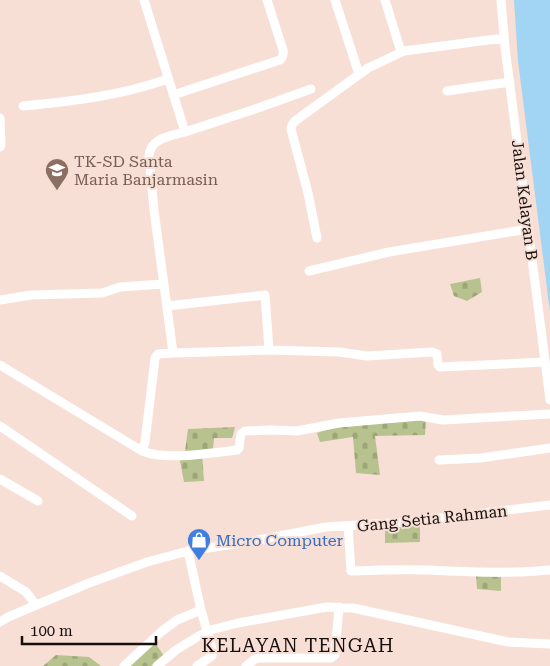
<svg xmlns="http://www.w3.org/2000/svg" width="550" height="666" viewBox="0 0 550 666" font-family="'Roboto Serif',serif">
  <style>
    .cemetery { fill: url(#cemetery-stones) }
    .water { fill: #a2d4f4 }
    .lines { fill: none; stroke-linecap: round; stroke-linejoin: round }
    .minor { stroke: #fff; stroke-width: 9 }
    .labels { text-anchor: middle; stroke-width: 4; stroke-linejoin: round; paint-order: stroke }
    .education-label { font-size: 16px; fill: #785e54; stroke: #f7dfd6; text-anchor: start }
    .street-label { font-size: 16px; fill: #170f0c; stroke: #f7dfd6 }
    .shop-label { font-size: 16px; fill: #366cbe; stroke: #f7dfd6; text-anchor: start }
    .quarter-label { font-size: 19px; letter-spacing: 1px; fill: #170f0c; stroke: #f7dfd6 }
  </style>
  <defs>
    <pattern id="cemetery-stones" width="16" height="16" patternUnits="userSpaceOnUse" patternTransform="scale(1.25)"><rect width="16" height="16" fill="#b7c28e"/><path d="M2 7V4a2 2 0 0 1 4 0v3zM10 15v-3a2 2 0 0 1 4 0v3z" fill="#9da679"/></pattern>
  </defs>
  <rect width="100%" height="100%" fill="#f7dfd6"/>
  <path class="cemetery" d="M480,278l2,14 -15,9 -13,-5 -4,-12z
    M426,419l-1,16 -50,1 5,39 -24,-2 -3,-36 -33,5 -3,-9 15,-5z
    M235,427l-3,11h-18l-1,11 -11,3 2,29 -20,1 -4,-21 5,-10 3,-22z
    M420,524v18l-35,1v-16z
    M476,575l25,2v14l-24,-2z
    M154,641l10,15 -13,10h-24z
    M56,655l33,2 12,9h-58z"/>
  <path class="water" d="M514,0h36v312l-32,-251z"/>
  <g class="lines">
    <path class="minor" d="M144,0l41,132 73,-24 53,-19
      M335,0l24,74
      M385,0l16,52
      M501,0l4,47 45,353
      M447,91l63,-9
      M173,95l107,-35c3,-3 4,-5 3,-10l-16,-50
      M23,106c51,-5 96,-10 145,-27
      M0,118l1,27 -1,2
      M317,238l-9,-45 -17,-64 1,-4 3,-4 73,-53 36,-17 100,-13
      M309,271l80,-19 139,-23
      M0,300l31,-5 71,-2 18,-6 44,-3
      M167,306l98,-11 4,55
      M173,353l96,-3 70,2 28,4 65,-4 5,2 1,11 2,2 105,-5
      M0,365l142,86c25,10 68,2 95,-1l2,-2 2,-14 4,-3 25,-1 27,1 42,-8 81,-7 23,4 107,-6
      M0,426l132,90
      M142,451l3,-9 10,-84 3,-4 15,-1 -19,-143 -5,-54c1,-18 22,-20 36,-24
      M439,460l42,-2 69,-10
      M0,479l38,22
      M348,526l3,45c26,-1 51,-2 77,-1 41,2 81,4 122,0
      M0,576l26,16 10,13
      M0,622l8,-5 81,-34 58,-21 41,-11 60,-9 78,-15 81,-5 143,-17
      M124,666l38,-35 15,-11 24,-10 -13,-59
      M157,666l19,-16 31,-19 31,-8 89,-16 26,1 155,34 42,2
      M197,666l15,-10 1,-4 -12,-42
      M246,666l9,-7 5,-1h71l4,-3v-2l4,-46"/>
  </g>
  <defs>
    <g id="school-pin" transform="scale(1.25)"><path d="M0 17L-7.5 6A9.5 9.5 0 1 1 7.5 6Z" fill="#8d6e63" stroke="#f7dfd6"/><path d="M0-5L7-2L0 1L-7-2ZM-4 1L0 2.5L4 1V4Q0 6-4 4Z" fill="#fff"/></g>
    <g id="shop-pin" transform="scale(1.25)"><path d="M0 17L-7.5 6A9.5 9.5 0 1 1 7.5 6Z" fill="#3f7fe0" stroke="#f7dfd6"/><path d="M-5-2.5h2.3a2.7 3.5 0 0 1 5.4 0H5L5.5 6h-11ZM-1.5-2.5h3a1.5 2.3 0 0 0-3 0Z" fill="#fff"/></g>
  </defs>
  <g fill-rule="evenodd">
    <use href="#school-pin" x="57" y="170"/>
    <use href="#shop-pin" x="199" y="540"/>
  </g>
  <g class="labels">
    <g class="education-label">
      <text x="74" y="167">TK-SD Santa<tspan x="74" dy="18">Maria Banjarmasin</tspan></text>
    </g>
    <g class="street-label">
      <text transform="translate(525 200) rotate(83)" y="6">Jalan Kelayan B</text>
      <text transform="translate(432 518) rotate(-6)" y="6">Gang Setia Rahman</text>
    </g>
    <g class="shop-label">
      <text x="216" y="546">Micro Computer</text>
    </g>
    <g class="quarter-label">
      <text x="298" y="652">KELAYAN TENGAH</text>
    </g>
  </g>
  <path d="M22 636v8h134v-8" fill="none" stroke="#170f0c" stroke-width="2.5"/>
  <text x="30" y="636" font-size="15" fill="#170f0c" stroke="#f7dfd6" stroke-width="4" paint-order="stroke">100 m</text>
</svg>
